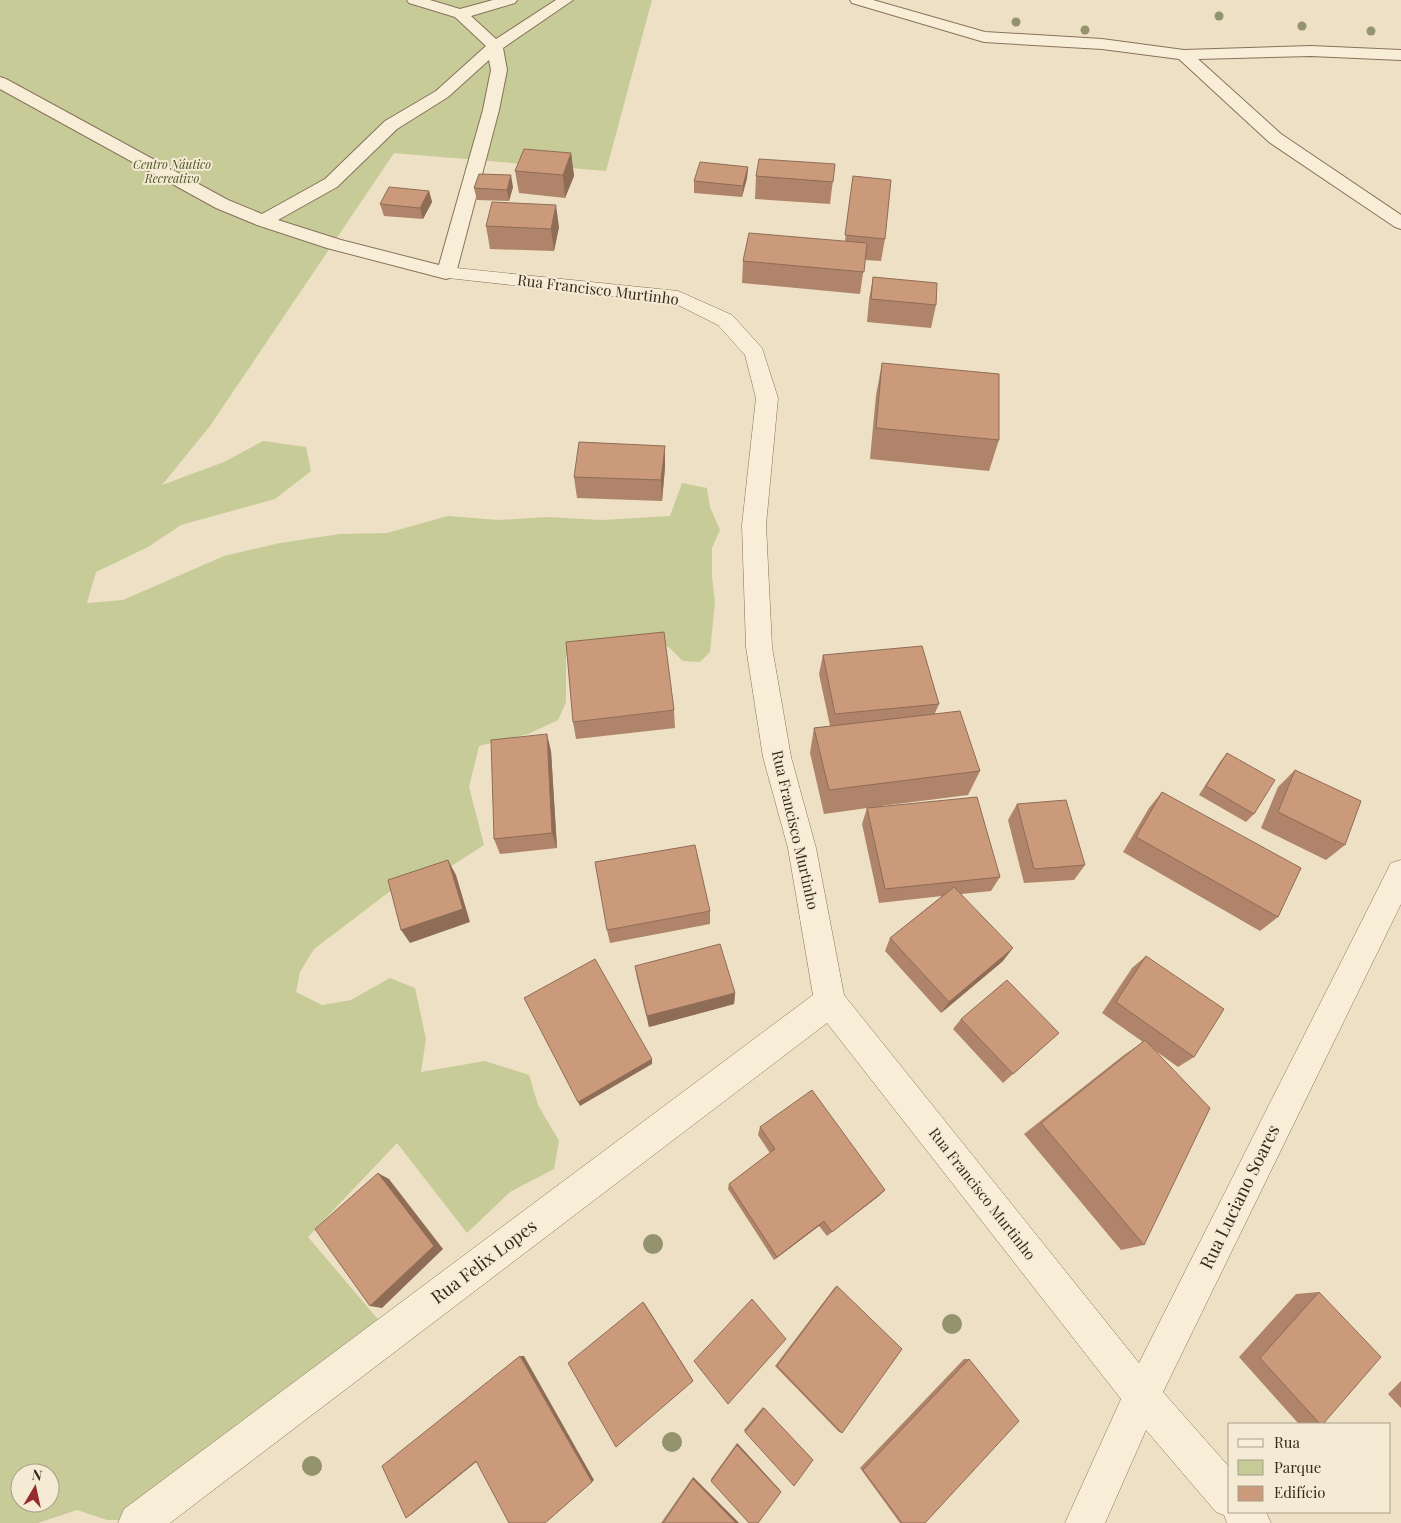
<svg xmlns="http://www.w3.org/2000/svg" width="1401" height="1523" viewBox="0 0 1401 1523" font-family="'Playfair Display',serif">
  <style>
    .green { fill: #c6cb98; fill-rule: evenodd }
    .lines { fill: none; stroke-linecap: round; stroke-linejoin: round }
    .service-casing { stroke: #88725b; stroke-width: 2 }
    .minor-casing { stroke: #88725b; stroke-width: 1 }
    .service { fill: #f8eed7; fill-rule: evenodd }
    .minor { fill: #f8eed7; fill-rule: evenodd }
    .tree { fill: #93936d }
    .wall { fill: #af846a }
    .shaded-wall { fill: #8e6c56 }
    .building { fill: #cb9a7b; stroke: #8e6c56 }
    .labels { text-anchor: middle; stroke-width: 4; stroke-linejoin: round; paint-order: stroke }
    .far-park-label { font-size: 12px; font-style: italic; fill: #495425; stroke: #f5ebd4 }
    .street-label { font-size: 15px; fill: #382a1e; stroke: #f5ebd4 }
    .near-street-label { font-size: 18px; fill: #382a1e; stroke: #f5ebd4 }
  </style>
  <rect width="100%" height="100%" fill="#ede0c4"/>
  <path class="green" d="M0,0h652l-46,171 -212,-18 -184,273 -48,59 62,-23 39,-21 43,6 5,24 -36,28 -94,26 -33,22 -52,25 -9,31 36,-3 101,-44 56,-13 60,-9 47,-1 61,-17 50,4 49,-3 55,3 68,-4 12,-33 25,5 3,19 10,23 -8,18v29l3,25 -5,50 -10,10 -17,-1c-6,-5 -12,-13 -18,-16 -33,-17 -68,0 -99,11v46l-8,18 -30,14 -49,12 -10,41 15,58 -45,29 -42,12 -83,63 -14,23 -4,20 26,13 29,-5 39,-22 25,10 11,51 -5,33 64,-11 44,14 9,30 21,36 -5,28 -44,23 -43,41 -70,-90 -89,94 74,87 -248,196h-27l-30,-10 -39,13h-38zM20,1473h30v30h-30z"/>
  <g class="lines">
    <g class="service-casing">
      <path id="service" d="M407,0h23l30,9 33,-9h24l-2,3 -44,13 25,23 60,-39h17l-70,48 4,22 -8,40 -43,163 -3,4 -7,2 -119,-31 -70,-23 -41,-17 -216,-119v-12l6,2 222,121 34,14 63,-35 60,-58 51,-30 50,-45 -31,-29 -46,-14zM489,60l2,10 -8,40 -44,155 -98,-25 -63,-20 59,-33 60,-58 51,-32z
        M850,0h23l112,32 117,7 82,11 127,-4 90,4v10l-90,-4 -113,3 83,75 120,81v14l-6,-2 -126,-85 -90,-83 -77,-10 -118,-7 -132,-39z"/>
    </g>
    <g class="minor-casing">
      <path id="minor" d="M446,267l232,24 54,24 30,33 16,50 -12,127 6,122 19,110 25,91 28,147 295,368 252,-500 10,-3v44l-238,488 67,76v44h36l5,11h-44l-3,-8 -8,-3 -70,-82 -41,93h-40l56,-124 -294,-376 -657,500h-52l6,-14 689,-514 -25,-147 -25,-91 -17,-110 -4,-122 14,-127 -11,-43 -27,-30 -44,-22 -235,-26 -3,-4 3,-4z"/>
    </g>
    <use href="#service" class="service"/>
    <use href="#minor" class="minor"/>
  </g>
  <g class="tree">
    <circle cx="1219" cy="16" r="4.5"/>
    <circle cx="1016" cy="22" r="4.5"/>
    <circle cx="1302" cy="26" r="4.5"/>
    <circle cx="1085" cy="30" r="4.5"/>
    <circle cx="1371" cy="31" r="4.5"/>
    <circle cx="653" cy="1244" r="10"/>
    <circle cx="952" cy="1324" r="10"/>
    <circle cx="672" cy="1442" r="10"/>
    <circle cx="312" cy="1466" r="10"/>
  </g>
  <path class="wall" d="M571,153l3,23 -9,22 -46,-5 -4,-22z
    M835,164l-5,40 -75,-5 1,-23z
    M748,167l-1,11 -5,19 -48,-4v-12z
    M853,176l32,63 -4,22 -16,-1 -5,34 -118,-11 1,-22 102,-20z
    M513,187l-4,14 -32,-1 -3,-12z
    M429,191l3,11 -9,17 -39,-3 -4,-12z
    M486,226l73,1 -5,24 -64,-2z
    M873,277l63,28 -5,23 -64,-6 2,-22z
    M882,363l117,77 -10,31 -119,-12 6,-64z
    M665,467l-3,34 -85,-3 -3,-21z
    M823,655l116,49 -4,9 45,58 -12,24 -87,11 119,71 -9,14 -30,3 42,67 -62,52 -56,-62 5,-13 52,-42 -63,7 -17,-79 5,-16 -43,6 -14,-61 4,-25 16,-2 -11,-52z
    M674,710l1,18 -99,11 -3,-17z
    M551,751l6,97 -57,6 -6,-15z
    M1227,753l27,61 -8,8 -47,-27 21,-33z
    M1295,770l50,75 -19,15 -65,-32 17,-41z
    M1162,792l116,125 -18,14 -137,-79 26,-44z
    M1017,804l68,61 -11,15 -50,3 -16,-63z
    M710,911v13l-100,19 -3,-13z
    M1146,956l48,101 -16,10 -25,-18 -9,196 -23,5 -97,-116 100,-79 19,-13 -41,-29 30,-45z
    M635,966l100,27 -1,11 -85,23 -12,-49z
    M961,1019l98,14 -56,50 -50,-54z
    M760,1127l125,63 -58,46 -8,-10 -45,34 -46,-71 1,-5 41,-31 -12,-18z
    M837,1286l5,147 -3,-1 -64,-66 60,-79z
    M1319,1292l4,132h-17l-8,-1 -59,-66 57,-63z
    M964,1359h5l-44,164h-25l-40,-55z
    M1401,1381v27l-13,-14z
    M763,1407l50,53 -68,-28 -1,-2z
    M737,1443l42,46 2,3 -70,-11v-2z
    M693,1477l46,46h-78z"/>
  <path class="shaded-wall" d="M571,153l3,23 -9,22 -2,-23z
    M748,167l-1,11 -5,19 1,-11z
    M511,175l2,12 -4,14 -2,-11z
    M429,191l3,11 -9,17 -3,-11z
    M556,205l3,22 -5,24 -3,-22z
    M665,446v21l-3,34 -1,-21z
    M547,734l4,17 6,97 -5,-15z
    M448,860l8,15 14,47 -60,21 -9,-13z
    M1013,948l-10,13 -62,52 8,-11z
    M735,993l-1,11 -85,23 -2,-11z
    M652,1059v5l-72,42 -2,-4z
    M378,1173l11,6 54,70 -61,59 -12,-2z
    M885,1190l-6,6 -52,40 5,-4z
    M824,1221l-5,5 -45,34 3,-3z
    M643,1302l2,2 48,76v1z
    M520,1356h4l70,124 -2,2z
    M737,1443l42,46 2,3 -44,-47z
    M480,1459l-68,55 -6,4 70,-57z
    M693,1477l46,46h-3l-43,-44z"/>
  <path class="building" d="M524,149l47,4 -8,22 -48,-4z
    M759,159l76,5 -2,18 -77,-6z
    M700,162l48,5 -5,19 -49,-5z
    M479,174l32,1 -4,15 -33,-2z
    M853,176l38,4 -6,59 -40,-4z
    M389,187l40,4 -9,17 -40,-4z
    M492,202l64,3 -5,24 -65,-3z
    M749,233l118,10 -3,29 -121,-11z
    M873,277l64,6 -1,22 -65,-6z
    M882,363l117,11v66l-123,-12z
    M579,442l86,4 -4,34 -87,-3z
    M664,632l10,78 -101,12 -7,-80z
    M922,646l17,58 -104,10 -12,-59z
    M960,711l20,60 -151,19 -15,-62z
    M547,734l5,99 -58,6 -3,-99z
    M1227,753l48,27 -21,34 -48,-28z
    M1295,770l66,31 -16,44 -67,-33z
    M1162,792l139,76 -23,49 -142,-80z
    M977,797l23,80 -115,12 -18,-81z
    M1066,800l19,65 -51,4 -17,-65z
    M695,845l15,66 -103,19 -12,-68z
    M448,860l15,49 -62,21 -13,-50z
    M954,887l59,61 -64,54 -59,-64z
    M720,944l15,49 -88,23 -12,-50z
    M1146,956l78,53 -30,48 -78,-55z
    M595,959l57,100 -74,43 -54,-104z
    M1007,980l52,53 -46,41 -52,-55z
    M1145,1040l65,68 -66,137 -103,-122z
    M812,1090l73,100 -53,42 -8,-11 -47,36 -48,-73 46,-35 -15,-22z
    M378,1173l56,73 -64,60 -55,-77z
    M837,1286l65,63 -60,84 -65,-67z
    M1319,1292l62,65 -58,67h-3l-60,-66z
    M752,1299l34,40 -58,65 -34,-43z
    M643,1302l50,79 -77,66 -48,-84z
    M520,1356l72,126 -47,41h-36l-33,-62 -70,57 -24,-52z
    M969,1359l50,62 -94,102h-23l-39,-53z
    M764,1408l49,52 -19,26 -49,-54z
    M737,1445l44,47 -23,31h-9l-38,-42z
    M693,1479l43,44h-73z"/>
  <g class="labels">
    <g class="far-park-label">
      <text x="172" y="169">Centro Náutico<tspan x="172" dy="14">Recreativo</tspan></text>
    </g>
    <g class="street-label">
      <text transform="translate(598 290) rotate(7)" y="5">Rua Francisco Murtinho</text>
      <text transform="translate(795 830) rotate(77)" y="5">Rua Francisco Murtinho</text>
      <text transform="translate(982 1194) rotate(52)" y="5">Rua Francisco Murtinho</text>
    </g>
    <g class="near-street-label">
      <text transform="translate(1240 1197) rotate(-64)" y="6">Rua Luciano Soares</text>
      <text transform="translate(484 1262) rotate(-37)" y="6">Rua Felix Lopes</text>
    </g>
  </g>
  <rect x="1228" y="1423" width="162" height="90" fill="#f5ebd4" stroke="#a99e8b"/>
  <rect x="1238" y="1439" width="25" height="8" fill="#f8eed7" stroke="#a99e8b"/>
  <text x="1274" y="1448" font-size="15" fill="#382a1e">Rua</text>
  <rect x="1238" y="1460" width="25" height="15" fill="#c6cb98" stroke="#a99e8b"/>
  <text x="1274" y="1473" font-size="15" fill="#382a1e">Parque</text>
  <rect x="1238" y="1486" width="25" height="15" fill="#cb9a7b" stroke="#a99e8b"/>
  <text x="1274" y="1498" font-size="15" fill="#382a1e">Edifício</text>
  <g transform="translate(35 1488) rotate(9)"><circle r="24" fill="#f5ebd4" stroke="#a99e8b"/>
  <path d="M0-4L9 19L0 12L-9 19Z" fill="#962c2f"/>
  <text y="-8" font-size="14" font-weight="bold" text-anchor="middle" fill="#382a1e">N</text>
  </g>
</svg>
